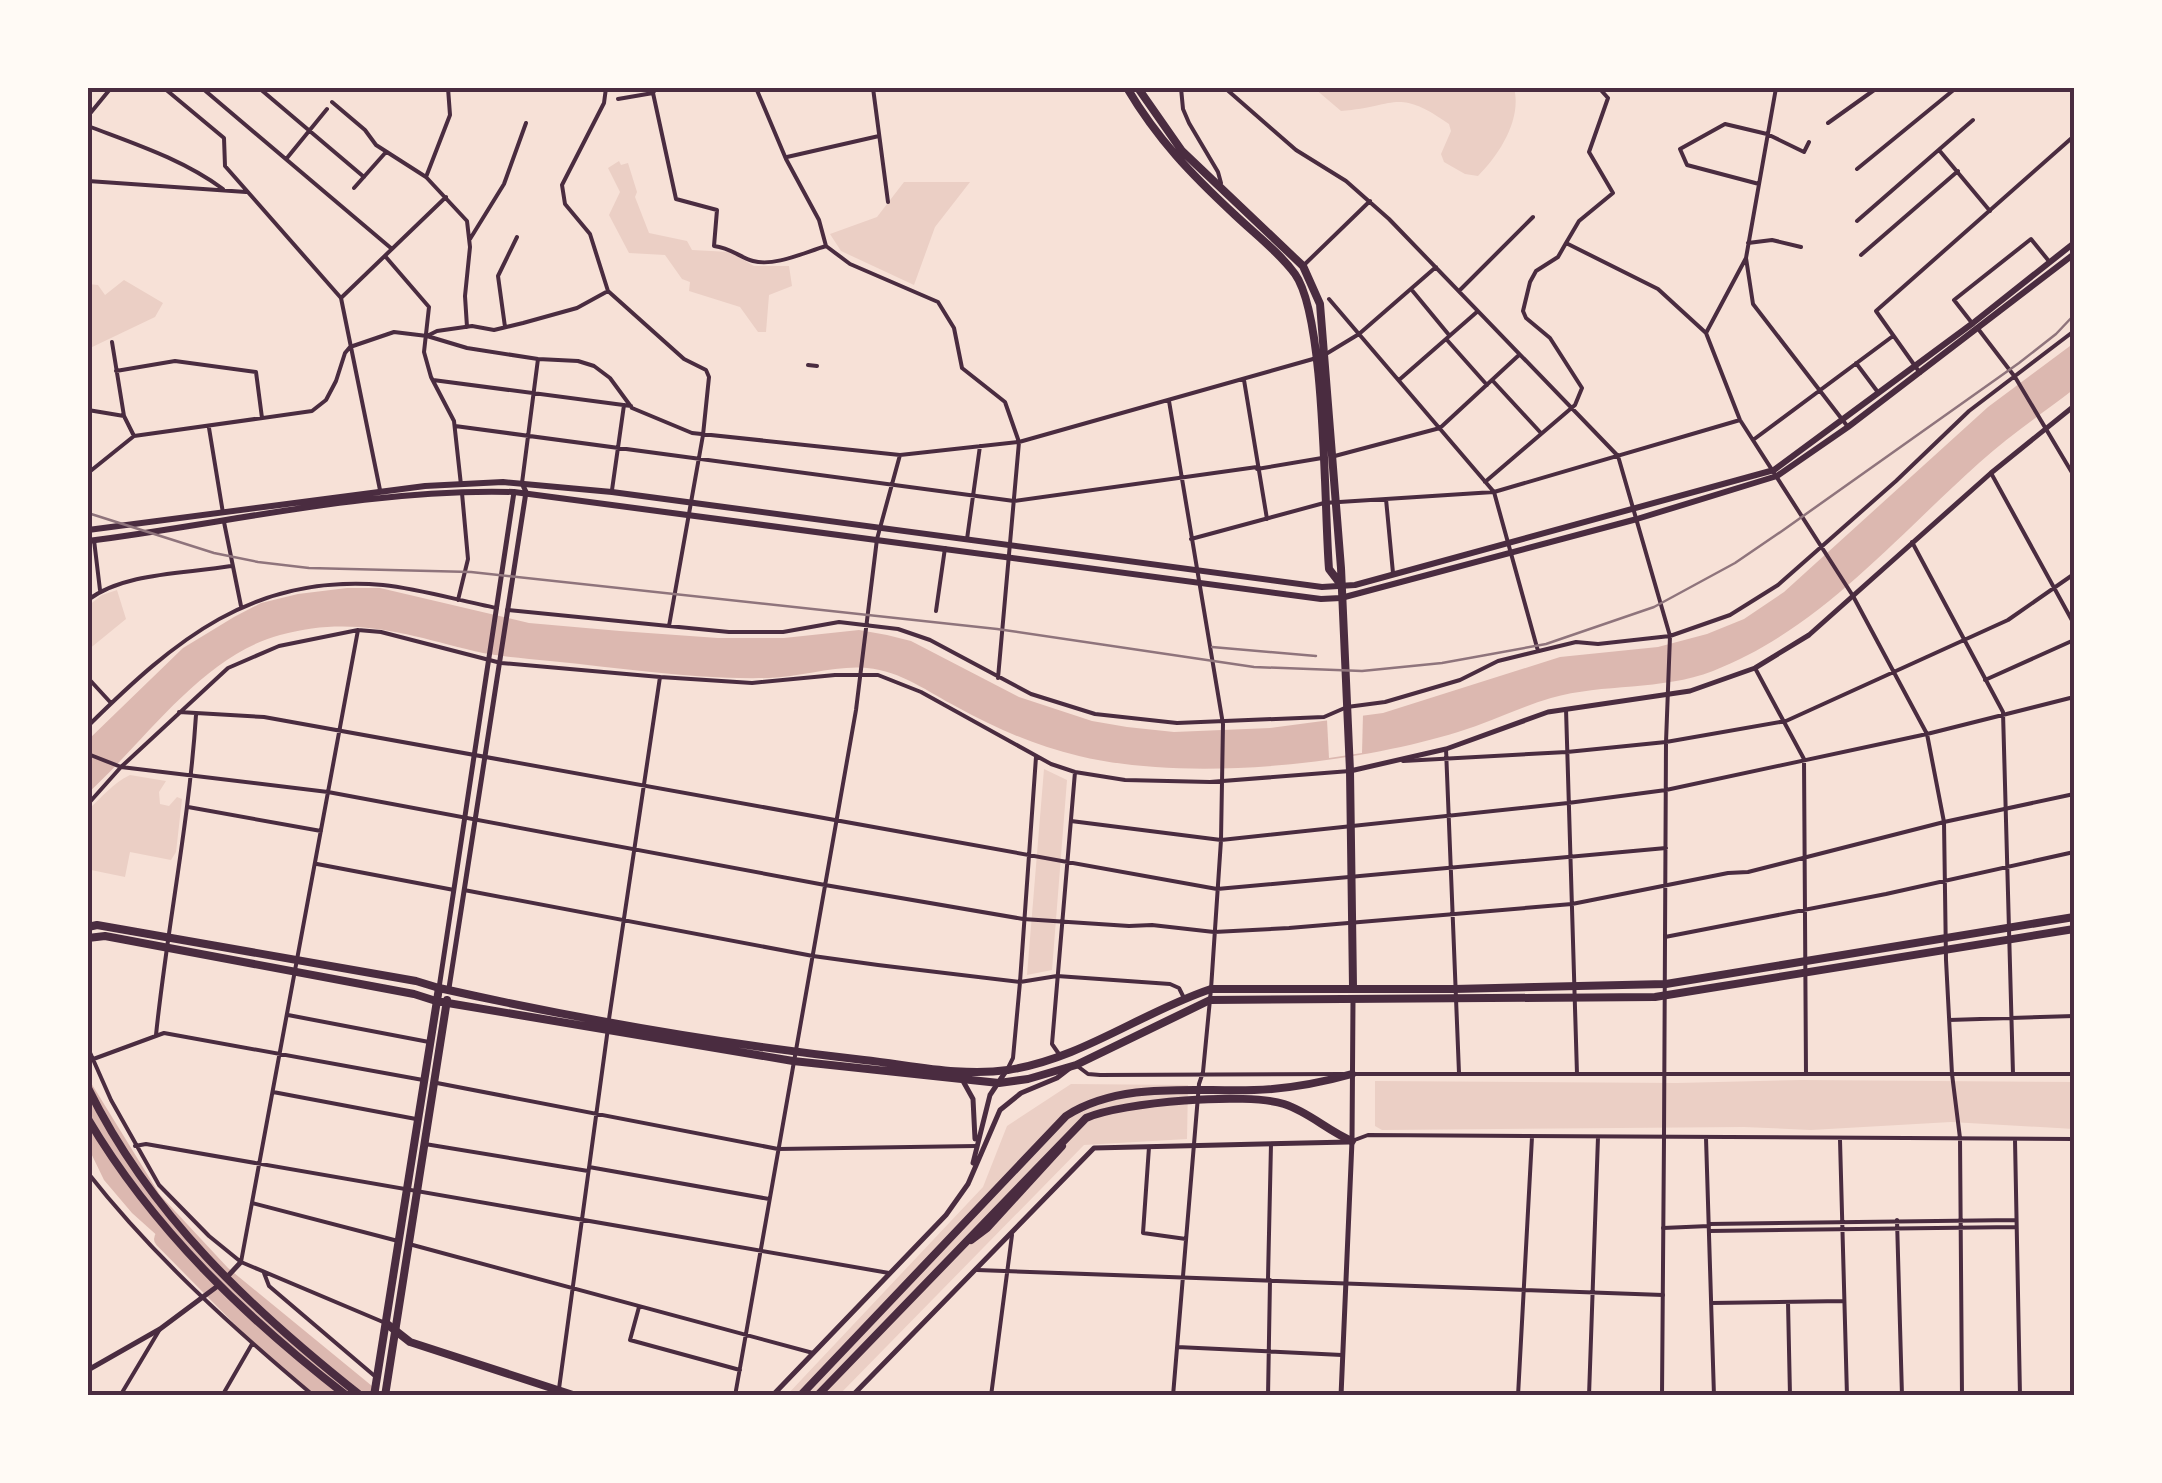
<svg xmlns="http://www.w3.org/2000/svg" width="2162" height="1483" viewBox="0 0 2162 1483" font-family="'IBM Plex Sans',sans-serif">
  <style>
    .green { fill: #ebcfc5 }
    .water { fill: #dcb8b0 }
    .pier { fill: #f7e1d7 }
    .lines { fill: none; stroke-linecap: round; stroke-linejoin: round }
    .river { stroke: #dcb8b0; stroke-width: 18 }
    .pedestrian { stroke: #4a2c40; stroke-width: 4 }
    .minor { stroke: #4a2c40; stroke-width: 4 }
    .tertiary { stroke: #4a2c40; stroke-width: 5 }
    .secondary { stroke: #4a2c40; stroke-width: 6 }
    .primary { stroke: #4a2c40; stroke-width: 8 }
    .trunk { stroke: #4a2c40; stroke-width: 8 }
    .motorway { stroke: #4a2c40; stroke-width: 8 }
    .rail { stroke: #8f747c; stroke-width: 2.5 }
    .neatline { fill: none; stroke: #4a2c40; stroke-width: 4 }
  </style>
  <rect width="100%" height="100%" fill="#f7e1d7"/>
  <path class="green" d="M1314,88h200c8,31 -14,66 -36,88l-13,-2 -21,-12 -3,-8 10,-23 -2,-7c-53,-37 -53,-17 -108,-13z
    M619,161l2,4 7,-2 9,29 -2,5 14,36 38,8 5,9 38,2 24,14h35l3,20 -23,9 -3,37h-8l-18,-25 -51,-16 1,-9 -8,-3 -17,-24 -36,-2 -20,-38 11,-23 -12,-24z
    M904,182h66l-35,45 -21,58 -73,-34 -11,-17 47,-17z
    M124,280l39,23 -8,14 -67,32v-65l10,1 7,10z
    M117,590l9,29 -38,31v-44l14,-11z
    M1044,769l23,11 -15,190 -25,5z
    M130,775l36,6 -7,11 1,12 9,2 8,-9 5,2 -6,53 -5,8 -41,-8 -5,25 -34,-7 -3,-11v-49c14,-13 25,-27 42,-35z
    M1802,1080l272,2v47l-123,-7 -140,8 -67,-3 -362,3 -7,-4v-45l302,2z
    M1071,1084l117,1 -1,54 -103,6 -245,250 -53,1 197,-209 24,-61z"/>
  <path class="water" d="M2074,343v46c-31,24 -65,47 -95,74 -83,74 -160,167 -266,208 -52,20 -109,12 -162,27 -31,9 -61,24 -93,34 -107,33 -270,50 -379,24 -43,-10 -84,-28 -122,-49 -29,-15 -56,-36 -90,-39 -30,-3 -67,9 -98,10 -72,2 -147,-10 -219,-17 -25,-3 -51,-4 -76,-10 -68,-17 -122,-36 -194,-16 -78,21 -134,105 -192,158v-53l95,-92 51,-31 27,-14 37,-9 49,-6h33l149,35 91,8 98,7h66l75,-8 28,5 24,6 108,56 73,24 35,6 47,5 96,-4 113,-15 177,-56 98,-10 49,-13 37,-15 40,-27 204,-185z
    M88,1078l72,117 68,73 155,127h-48l-203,-182 -28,-33 -16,-33z"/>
  <path class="pier" d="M1363,714l-1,39 -33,5 -2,-38z"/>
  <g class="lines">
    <path class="river" d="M163,1239l101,102 67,55"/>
    <path class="pedestrian" d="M1944,822l130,-28
      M1662,1396l2,-258"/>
    <path class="minor" d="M164,88l60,50 1,28 116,132 39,192
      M202,88l190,161
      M259,88l105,89
      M606,88l-2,15 -42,82 3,19 25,30 18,57 76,68 22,11 3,7 -6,58 -34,191
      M656,88l-3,5 23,106 41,11 -3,36c17,2 25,11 39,15 22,6 52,-9 73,-15
      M756,88l30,71 33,61 7,26 24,18 88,38 16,26 8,40 43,34 14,40 -21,236
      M873,88l15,114
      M1181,88l2,21 6,14 29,49 3,11
      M1225,88l71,62 50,31 43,38 229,237 52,180 -4,106 -2,396
      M1599,88l9,10 -19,54 24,41 -34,28 -13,22 92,46 48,44
      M1776,88l-30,170 7,46 95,123
      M618,99l35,-6
      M332,102l33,28 11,15 50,32 41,44 3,26 -5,49 2,31
      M88,116l23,-28
      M1828,123l49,-35
      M88,126c47,18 94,33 135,63
      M1939,150l51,61
      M787,157l92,-21
      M287,158l40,-49
      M1857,169l99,-81
      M426,177l24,-62 -2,-27
      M88,181l158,11
      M1759,184l-72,-19 -7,-16 45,-25 42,10 37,18 5,-10
      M354,188l32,-36
      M1857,221l116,-101
      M470,239l34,-55 22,-61
      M1748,243l24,-3 29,7
      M1861,255l97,-84
      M385,256l44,51 -5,45 7,25 23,44 7,64
      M1746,258l-40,75 34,87 113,176 74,138 17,88 2,138 6,114 8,64 2,258
      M1305,264l65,-63
      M1411,289l38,46
      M1459,291l74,-74
      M341,298l105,-101
      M1329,299l165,193 44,159
      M1972,323l-18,-23 77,-61 17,21
      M505,327l-7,-51 19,-39
      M1979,330l36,47 59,99
      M427,336l10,-5 35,-5 22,4 29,-7 54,-15 31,-17
      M1447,340l40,45
      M112,342l12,74 10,20
      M1326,354l33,-20 77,-67
      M1856,363l21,28
      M808,365l9,1
      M116,371l59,-10 81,11 6,46
      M1920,373l-44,-62 198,-175
      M433,380l198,26
      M1244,380l23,139
      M1399,380l79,-69
      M1492,380l48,52
      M1169,401l54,323 -2,116 -10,149 -8,83 -4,12 -26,312
      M88,410l36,6
      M455,426l559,75 243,-34
      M209,428l14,85
      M1753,440l140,-104
      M1331,457l109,-29 79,-73
      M1257,469l65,-11
      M88,473l46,-37 178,-25 14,-11 10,-19 9,-28 5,-6 44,-15 33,4 40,12 71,11 40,2 16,5 16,12 22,30 60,25 208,22 119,-13 294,-83
      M1991,473l83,151
      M1485,482l90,-77 7,-17 -32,-50 -24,-20 -3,-7 7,-29 6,-11 22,-14 8,-14
      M522,483l16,-124
      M612,490l12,-85
      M1386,499l7,74
      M224,522l17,84
      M967,539l13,-93
      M1191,539l133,-36 170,-11 246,-72
      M94,540l6,50
      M1912,542l91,170 10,362
      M88,600c37,-28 98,-26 143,-34
      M458,600l10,-41 -6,-66
      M507,610l222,22h54l56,-10 59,7 32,11 101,54 64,20 82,9 147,-6 23,-10 38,-5 75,-22 38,-19 78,-19 22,2 72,-8 60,-21 48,-30 118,-104 73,-70 105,-80
      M936,611l9,-63
      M1755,668l49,91 2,315
      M88,678l23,25
      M1985,680l89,-40
      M1566,709l11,365
      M179,712l85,5 953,172 449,-41
      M88,726c87,-86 164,-152 295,-141 38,4 77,16 114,23
      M1446,749l13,324
      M88,754l33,13 207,25 497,93 198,34 106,7 23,-1 62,7 75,-4 283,-24 156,-31 20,-1 196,-50
      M1403,761l164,-9 99,-10 120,-21 222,-101 66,-46
      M88,804l33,-37 107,-99 51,-22 79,-16 23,2 120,31 159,14 92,6 83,-8h43l43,17 130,72 24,8 50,8 85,2 140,-11
      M188,807l133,24
      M1071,821l150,19 347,-37 98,-13 261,-56 147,-37
      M317,864l137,26
      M464,890l349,66 65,9 142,17 37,-6 113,8 9,4 5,10
      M1665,937l221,-43 188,-42
      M288,1015l141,27
      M609,1019l51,-342
      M1949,1020l125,-4
      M156,1035c11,-107 33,-212 40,-320
      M88,1048l23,52 48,85 50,51 32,26 142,60
      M1061,1057l-9,-13 23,-272
      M88,1061l76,-28 259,47
      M1076,1065l12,9 12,1 243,-1
      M1007,1070l6,-12 7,-76 16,-225
      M1352,1074h722
      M437,1083l341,66 198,-3
      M273,1092l143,27
      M1706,1138l8,258
      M1840,1140l7,256
      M2015,1140l5,256
      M1352,1141l16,-6 706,4
      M425,1144l163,27
      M135,1146l11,-2 743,129
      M1149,1147l-6,86 43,6
      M589,1167l180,32
      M88,1173c65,83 145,155 226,223
      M252,1203l146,38
      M1897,1220l5,176
      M1709,1224l307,-4
      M1663,1228l46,-2
      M1709,1231l307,-4
      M409,1244l404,109
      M241,1262l117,-632
      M977,1270l686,25
      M264,1273l5,13 108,92
      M1268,1279l3,-135
      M1788,1302l2,94
      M1711,1303l133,-2
      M639,1307l-9,33 110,30
      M1177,1347l165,8
      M386,1392l10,4
      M854,1394l16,2
      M120,1396l40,-67
      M222,1396l30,-52
      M558,1396l50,-368
      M735,1396l121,-686 21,-171 23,-84
      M991,1396l21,-161
      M1268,1396l2,-116
      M1518,1396l14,-259
      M1589,1396l9,-259"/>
    <path class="tertiary" d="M1350,771l96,-22 102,-37 142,-21 65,-23 54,-33 182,-162 83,-67
      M439,988l75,-496
      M449,988l77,-496 -4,-9
      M963,1081l10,18 2,40
      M973,1163l17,-68 16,-24
      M227,1277l14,-15
      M88,1370l72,-41 59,-44
      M772,1396l174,-181 22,-31 32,-74 21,-17 36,-15 13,-10
      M852,1396l242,-248 255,-6
      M1341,1396l11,-255 1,-141"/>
    <path class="secondary" d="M88,530l337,-44 78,-4 109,10 710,95 33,-2 419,-115 199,-147 101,-80
      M88,541c141,-18 283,-53 426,-49l807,107 20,-1 296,-79 140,-43 71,-49 226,-173"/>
    <path class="primary" d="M1127,88c31,52 64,86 108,127 20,19 44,37 60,59 31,43 29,234 34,295l13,17
      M1138,88l44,63 121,115 17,38 21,264 9,203 3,216
      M88,927l9,-2 319,56 23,7
      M88,938l17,-2 309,58 22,7
      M387,1324l23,18 166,54"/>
    <path class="trunk" d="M436,1001l357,60 206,22 29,-4 48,-14 134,-65 445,-3 419,-68
      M374,1396l65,-408c139,31 283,56 425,72 47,5 97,17 144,10 73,-11 134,-58 203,-81h243l212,-5 408,-67
      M385,1396l62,-396"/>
    <path class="motorway" d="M88,1088c63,128 162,220 273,308
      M88,1119c65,110 158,199 259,277
      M971,1240l16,-12 75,-82
      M800,1396l266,-280c54,-35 127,-24 188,-26 34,-1 66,-7 98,-16
      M817,1396l269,-278c36,-16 161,-26 198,-14 25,8 44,27 68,37"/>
    <path class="rail" d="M88,513l126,40 44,9 51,6 162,4 526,57 257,38 108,4 80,-8 104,-19 108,-37 81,-44 47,-32 237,-168 37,-29 18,-19
      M1212,647l104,9"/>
  </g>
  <rect width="2162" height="1483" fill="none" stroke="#fffaf5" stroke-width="180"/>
  <rect x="90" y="90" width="1982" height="1303" class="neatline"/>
</svg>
